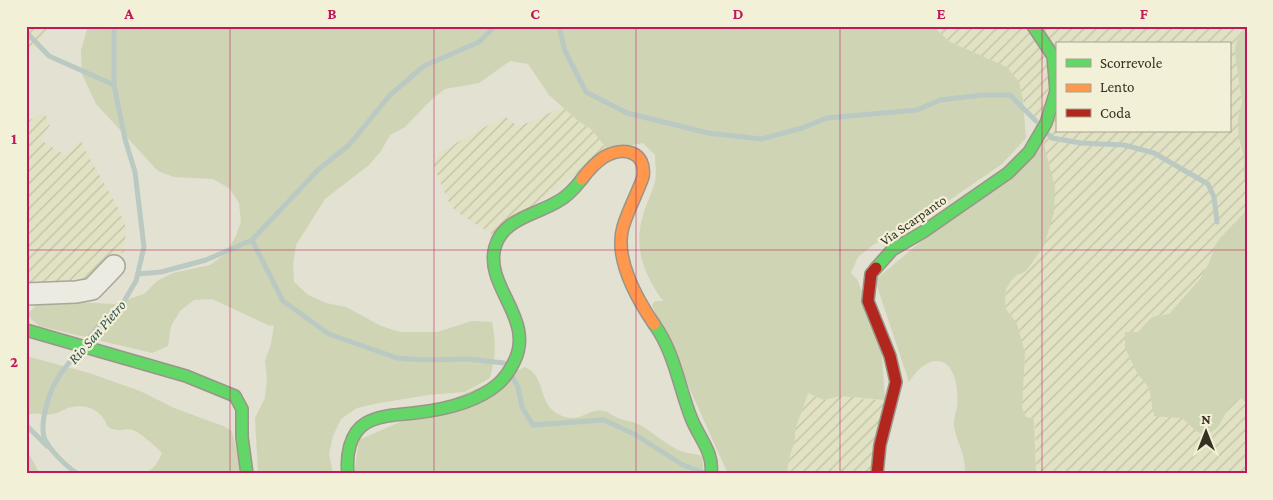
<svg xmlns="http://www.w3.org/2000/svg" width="1273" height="500" viewBox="0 0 1273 500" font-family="'Crimson Pro',serif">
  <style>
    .farmland { fill: url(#farmland-furrows); fill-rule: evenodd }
    .grass { fill: #ced4b4 }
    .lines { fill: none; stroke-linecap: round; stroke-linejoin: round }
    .stream { stroke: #bacac3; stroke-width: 5 }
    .street-casing { stroke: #a9a699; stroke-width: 24 }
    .fast-casing { stroke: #999589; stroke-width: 14 }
    .slow-casing { stroke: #999589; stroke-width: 14 }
    .jam-casing { stroke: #999589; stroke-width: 14 }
    .street { stroke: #ecebe2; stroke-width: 21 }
    .fast { stroke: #63d668; stroke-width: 11 }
    .slow { stroke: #ff974d; stroke-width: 11 }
    .jam { stroke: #b3261e; stroke-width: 11 }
    .grid { fill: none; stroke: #c2185b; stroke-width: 1; stroke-opacity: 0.55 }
    .labels { text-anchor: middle; stroke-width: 4.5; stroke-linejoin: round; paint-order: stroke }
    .street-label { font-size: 14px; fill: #383021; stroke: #f3f0d8 }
    .water-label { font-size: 15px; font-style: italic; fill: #325357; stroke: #f3f0d8 }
    .neatline { fill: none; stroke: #c2185b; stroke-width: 2 }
    .grid-label { font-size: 16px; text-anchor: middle; font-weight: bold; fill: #c2185b }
  </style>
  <defs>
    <pattern id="farmland-furrows" width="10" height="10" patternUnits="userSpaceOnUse" patternTransform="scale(1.25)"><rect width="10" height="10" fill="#e1e1c3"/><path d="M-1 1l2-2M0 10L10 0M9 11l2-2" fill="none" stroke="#c2c1a7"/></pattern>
  </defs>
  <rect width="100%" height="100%" fill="#e3e1d1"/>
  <path class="farmland" d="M26,26h23l-23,33z
    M933,26h313l-10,17 -1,10 7,48 -4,19 2,28 4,9 3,48 -3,8 -24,25 -5,8 -6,17 -9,16 -31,35 -17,3 -27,31 12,25 12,15 3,10 21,18 9,2 14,13 24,-5 7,-17 6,-7 9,-4 5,7v69h-211l-1,-55 -9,-2 -4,-9 3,-55 -8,-29 -11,-15 -1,-10 1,-10 11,-14 26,-135 -20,-40 -5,-18 -11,-15 -57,-25zM1057,44h172v87h-172z
    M563,107l14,13 15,10 16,20 -115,85 -36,-23 -7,-7 -11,-26 -6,-17 5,-9 67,-37 13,11z
    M44,112l6,13 -11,14 26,16 16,-16 3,9 34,60 8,20 -2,24 -17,8 -16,22 -65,7v-167z
    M808,393l16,7 17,-4h9l9,3 26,1 -13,74h-85l2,-15 6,-19v-10z"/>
  <path class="grass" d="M88,26h845l17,16 57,25 12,15 4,18 3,38 -24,26 -80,55 -49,26 -15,12 -7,16 6,6 24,62 4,59 -44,-4 -17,4 -16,-7 -13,37v10l-6,19 -2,15h-59l-76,-169 3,-4h8c-19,-27 -30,-53 -20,-86 3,-11 9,-22 12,-33 2,-8 0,-19 0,-27l-12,-12 -35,7 -16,-20 -15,-10 -28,-25 -21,-31 -18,-3 -31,22 -34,6 -14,11 -26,27 -15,8 -9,16 -12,14 -44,34 -29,46 -3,19 1,18 14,13 18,8 20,4 35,19 19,6h37l35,-11 20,1c4,22 4,33 -2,56l-25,14 -37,3 -54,9 -17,4 -16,11 -8,17 -4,18 4,20h-75l-3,-56 10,-20 2,-18 -2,-19 6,-17 3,-19 -4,1 -58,-27 -18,1 -14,11 -9,15 -3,20 -16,7 -113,-27 -12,-11 9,-10 21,-4 57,3 30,-10 13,-13 16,-8 37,-8 15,-11 10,-16 6,-16 -2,-19 -10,-15 -16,-9 -39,-2 -16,-6 -62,-67 -14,-30 -1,-24z
    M1246,26h1v170l-3,-20v-19l-5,-18 -1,-19 4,-19 -7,-48 1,-10z
    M1043,140l12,48 -1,25 -10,33 -18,25 -9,4 -6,6 -5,8 -1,10 1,10 11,15 8,29 -3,55 4,9 8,2 2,55h-71c1,-20 -8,-30 -11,-48 -1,-6 2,-13 3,-19 2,-15 -1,-48 -22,-46 -11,1 -20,12 -26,21l-34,-102z
    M1247,205v200l-5,-7c-23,9 -14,31 -38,37l-8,-4 -14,-13 -28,-2 -5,-28 -12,-15 -12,-25v-16h13l14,-15 17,-3 31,-35 9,-16 6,-17 5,-8 24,-25z
    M26,356l63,17 51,18 34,17 49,18 9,5 10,43h-118c22,-4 26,5 38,-21 -6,-6 -21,-20 -29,-23 -11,-3 -14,4 -26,-4 -5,-17 -22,-23 -39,-18 -5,2 -10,5 -15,6 -11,3 -14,-4 -27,2z
    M525,367c21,10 13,34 31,46 24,14 30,-6 48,-2 5,1 9,5 14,7 7,3 15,3 22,7 12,7 23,17 36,24 7,4 17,4 26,7l2,18h-350l5,-34z
    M26,446l3,8 11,20h-14z"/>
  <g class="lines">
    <path class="stream" d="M559,26l6,25 21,41 41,21 81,20 53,6 41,-11 25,-10 90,-8 23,-10 42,-5h28l26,26
      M26,32l23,24 65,29
      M1049,135l3,3 29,5 43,2 30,8 54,31 6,13 3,25
      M252,240l31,61 46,33 68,24 25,2 46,-1 36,4
      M138,274l23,-2 45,-12 46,-20 66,-70 32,-26 40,-49 34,-29 55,-24 16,-16
      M88,339l7,-9 25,-22 16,-27 8,-34 -9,-75 -10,-33 -11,-54v-59
      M77,353c-6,8 -14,16 -19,25 -9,13 -18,44 -14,59 4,12 23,30 34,37
      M513,378l5,9 4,20 11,18 71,-5 30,14 49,31 19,7
      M26,425l21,21"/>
    <g class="street-casing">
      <path id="street" d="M26,294l50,-2 16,-3 22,-23"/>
    </g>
    <g class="fast-casing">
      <path id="fast" d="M876,268l16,-18 31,-18 85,-59 21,-21 17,-29 10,-32 -3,-35 -20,-30
        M654,324c21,29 25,64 38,96 8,19 22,33 19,54
        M26,330l160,46 49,20 7,13v28l5,37
        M348,474c-2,-17 1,-41 18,-51 14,-8 32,-8 48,-10 28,-3 62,-10 84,-29 7,-6 12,-14 16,-22 22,-43 -30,-75 -19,-115 8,-28 40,-32 62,-45 10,-5 18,-14 25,-23"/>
    </g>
    <g class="slow-casing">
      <path id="slow" d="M582,179c6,-8 13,-16 22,-22 19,-11 43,-6 39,20 -6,17 -15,33 -20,50 -9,31 14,72 31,97"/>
    </g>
    <g class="jam-casing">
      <path id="jam" d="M876,268l-5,6 -3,27 22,55 6,26 -16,63 -3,29"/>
    </g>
    <use href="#street" class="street"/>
    <use href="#fast" class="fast"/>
    <use href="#slow" class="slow"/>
    <use href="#jam" class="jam"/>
  </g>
  <path class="grid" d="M230,26v448M434,26v448M636,26v448M840,26v448M1042,26v448M26,250h1221"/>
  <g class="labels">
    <g class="street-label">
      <text transform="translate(913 220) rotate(-35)" y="5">Via Scarpanto</text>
    </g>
    <g class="water-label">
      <text transform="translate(97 332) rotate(-49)" y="5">Rio San Pietro</text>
    </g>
  </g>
  <rect width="1273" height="500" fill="none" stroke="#f3f0d8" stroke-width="55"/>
  <rect x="1056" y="42" width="175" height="90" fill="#f3f0d8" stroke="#a8a38f"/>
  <rect x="1066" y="59" width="25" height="8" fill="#63d668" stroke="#a8a38f"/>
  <text x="1100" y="68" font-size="15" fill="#383021">Scorrevole</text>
  <rect x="1066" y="84" width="25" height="8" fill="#ff974d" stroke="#a8a38f"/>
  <text x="1100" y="92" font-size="15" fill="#383021">Lento</text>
  <rect x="1066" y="109" width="25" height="8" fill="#b3261e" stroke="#a8a38f"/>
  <text x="1100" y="118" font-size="15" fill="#383021">Coda</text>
  <g transform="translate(1206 432)" stroke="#f3f0d8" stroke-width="4" paint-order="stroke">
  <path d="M0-4L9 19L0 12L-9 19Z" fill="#383021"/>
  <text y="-8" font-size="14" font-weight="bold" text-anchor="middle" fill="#383021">N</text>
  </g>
  <rect x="28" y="28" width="1218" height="444" class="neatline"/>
  <g class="grid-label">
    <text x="129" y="19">A</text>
    <text x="332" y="19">B</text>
    <text x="535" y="19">C</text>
    <text x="738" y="19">D</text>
    <text x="941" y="19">E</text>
    <text x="1144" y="19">F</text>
    <text x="14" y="144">1</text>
    <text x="14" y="367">2</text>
  </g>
</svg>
